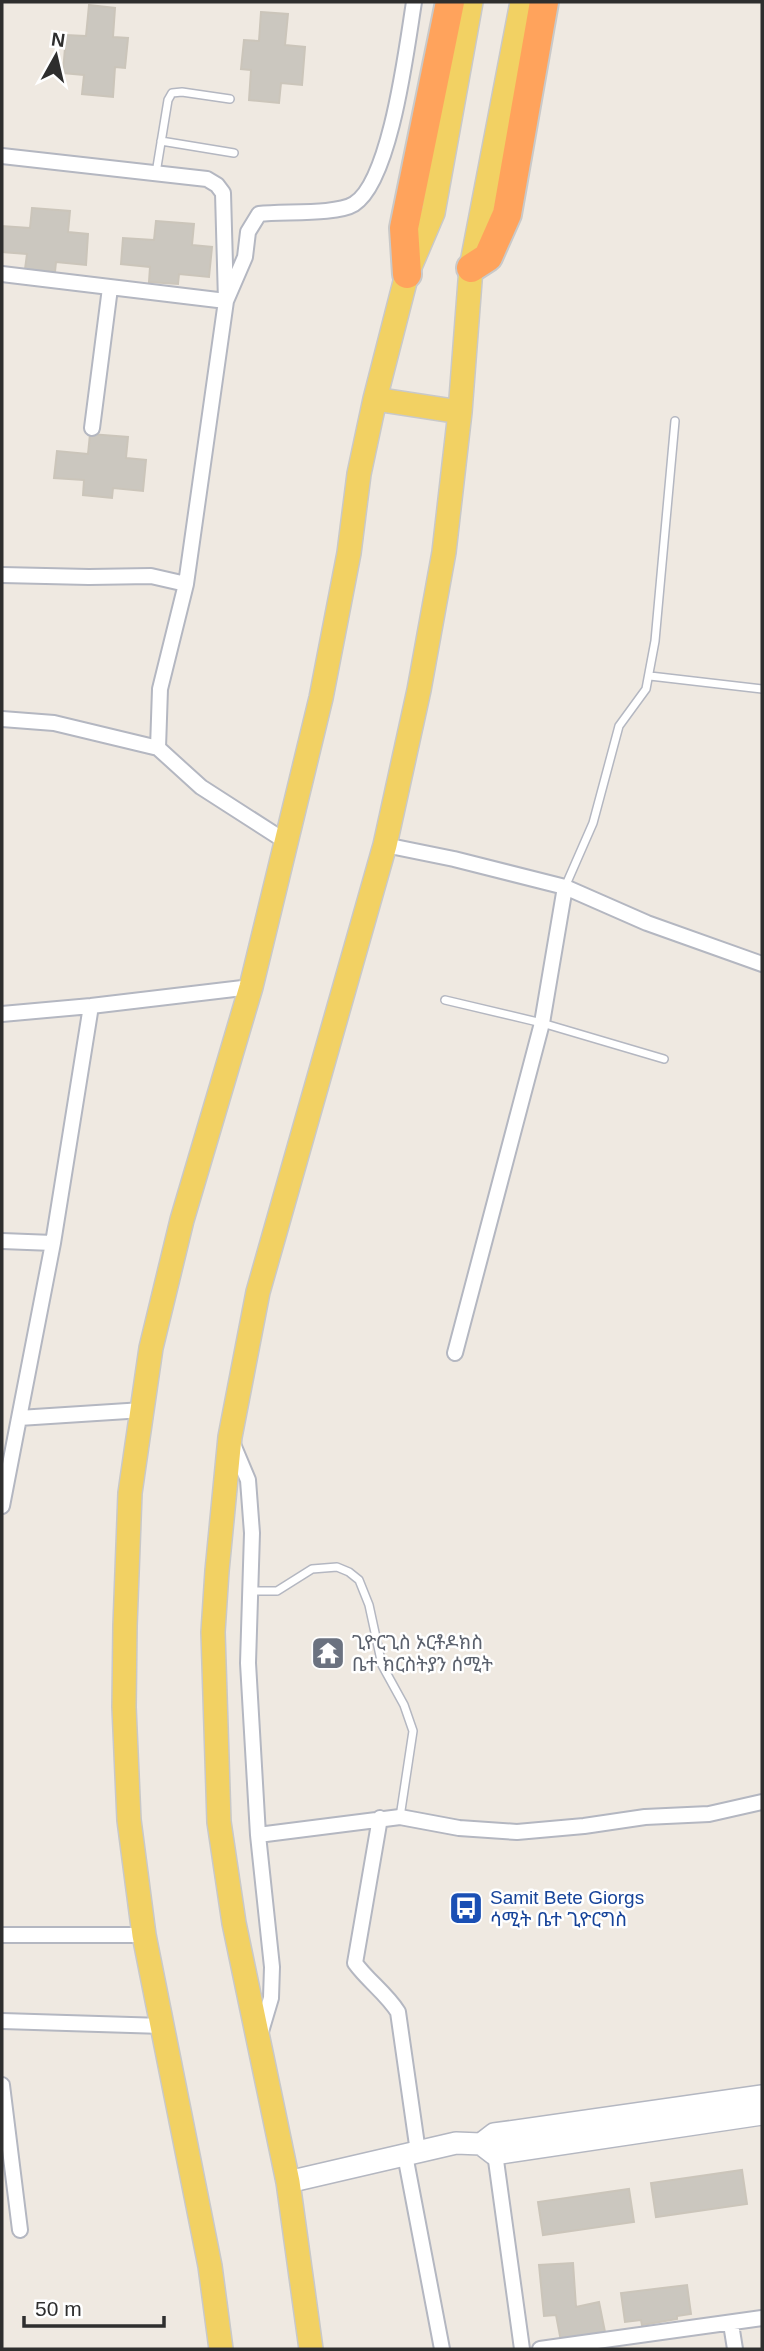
<svg xmlns="http://www.w3.org/2000/svg" width="764" height="2351" viewBox="0 0 764 2351" font-family="Helvetica,'Noto Sans Ethiopic',sans-serif">
  <style>
    .building { fill: #cbc7bf; stroke: #cbc5ba; stroke-width: 2 }
    .lines { fill: none; stroke-linecap: round; stroke-linejoin: round }
    .lane-casing { stroke: #b4b7c1; stroke-width: 10 }
    .street-casing { stroke: #b4b7c1; stroke-width: 18 }
    .secondary-casing { stroke: #b4b7c1; stroke-width: 24 }
    .primary-casing { stroke: #c9c9c9; stroke-width: 26 }
    .highway-casing { stroke: #c9c9c9; stroke-width: 32 }
    .lane { stroke: #fff; stroke-width: 7 }
    .street { stroke: #fff; stroke-width: 14 }
    .secondary { stroke: #fff; stroke-width: 21 }
    .primary { stroke: #f2d163; stroke-width: 23 }
    .highway { stroke: #ffa35c; stroke-width: 28 }
    .labels { text-anchor: middle; stroke-width: 5; stroke-linejoin: round; paint-order: stroke }
    .worship-label { font-size: 19px; fill: #5b616d; stroke: #fff; text-anchor: start }
    .transit-label { font-size: 19px; fill: #164399; stroke: #fff; text-anchor: start }
  </style>
  <rect width="100%" height="100%" fill="#efe9e1"/>
  <path class="building" d="M89,5l26,3 -2,29 15,1 -3,30 -10,-1 -2,30 -31,-3 2,-19 -21,-2 3,-38 20,1z
    M261,12l27,2 -3,31 20,2 -3,38 -21,-2 -2,20 -30,-3 2,-30 -10,-1 3,-29 15,1z
    M32,208l38,3 -2,21 20,2 -2,31 -30,-3 -1,10 -30,-3 2,-15 -25,-2v-26l28,2z
    M156,221l38,3 -2,21 20,2 -3,30 -30,-3 -1,10 -29,-2 1,-15 -29,-3 2,-26 31,2z
    M90,434l38,3 -2,21 20,2 -3,31 -30,-3 -1,10 -29,-3 1,-15 -30,-2 3,-27 31,3z
    M742,2170l5,34 -91,13 -5,-34z
    M629,2189l5,33 -91,13 -5,-33z
    M573,2263l3,44 23,-5 6,30 -44,9 -5,-26 -12,1 -5,-51z
    M687,2285l4,29 -14,2v3l-35,6 -1,-5 -16,2 -4,-29z"/>
  <g class="lines">
    <g class="lane-casing">
      <path id="lane" d="M161,141l73,12
        M156,173l12,-73 4,-7 10,-1 48,7
        M650,676l112,13
        M565,887l28,-64 26,-97 27,-37 9,-48 20,-220
        M445,1000l97,23 122,36
        M251,1591h26l35,-22 25,-2 12,5 10,8 10,25 13,60 22,40 9,26 -13,86"/>
    </g>
    <g class="street-casing">
      <path id="street" d="M2,156l205,23 10,6 6,8 3,108 -40,283 -35,-8 -62,1 -87,-2
        M2,274l224,27 19,-44 3,-25 11,-18c24,-3 77,1 95,-10 37,-23 53,-159 60,-202
        M92,428l18,-140
        M186,584l-26,105 -2,59 43,39 84,54
        M2,719l52,4 104,25
        M385,845l69,14 111,28 82,36 115,41
        M2,1014l89,-8 160,-19
        M2,1241l51,2 -34,175 124,-8
        M53,1243l38,-237
        M455,1353l87,-330 23,-136
        M232,1442l16,38 4,53 -4,130 10,172 14,132 -1,31 -11,37
        M2,1506l17,-88
        M380,1818l-25,145c13,18 31,30 43,49l20,140
        M258,1835l142,-18 59,11 58,4 67,-6 61,-9 64,-3 53,-12
        M2,1935h142
        M2,2021l161,5
        M2,2085l18,145
        M494,2146l28,203
        M405,2155l37,194
        M731,2324l4,25
        M540,2349l222,-31"/>
    </g>
    <g class="secondary-casing">
      <path id="secondary" d="M481,2144l13,-10 268,-38
        M288,2182l168,-39 25,1 13,10 268,-40"/>
    </g>
    <g class="primary-casing">
      <path id="primary" d="M375,399l85,13
        M221,2349l-11,-83 -66,-331 -15,-115 -5,-113 1,-81 5,-133 21,-145 31,-128 69,-233 70,-289 28,-145 10,-79 16,-75 32,-125 26,-61 38,-211
        M311,2349l-23,-167 -54,-259 -15,-101 -6,-190 4,-61 13,-134 28,-145 127,-447 34,-155 25,-138 16,-140 11,-144 51,-266"/>
    </g>
    <g class="highway-casing">
      <path id="highway" d="M471,268l17,-11 19,-43 37,-212
        M407,274l-3,-46 46,-226"/>
    </g>
    <use href="#lane" class="lane"/>
    <use href="#street" class="street"/>
    <use href="#secondary" class="secondary"/>
    <use href="#primary" class="primary"/>
    <use href="#highway" class="highway"/>
  </g>
  <defs>
    <g id="temple-square" transform="scale(1.75)"><rect x="-9" y="-9" width="18" height="18" rx="4" fill="#6b7280" stroke="#fff"/><path d="M0-6L5-2H3V0L6.5 2.5H4V6H1.5V3h-3V6H-4V2.5H-6.5L-3 0V-2H-5Z" fill="#fff"/></g>
    <g id="bus-square" transform="scale(1.75)"><rect x="-9" y="-9" width="18" height="18" rx="4" fill="#1a4fb4" stroke="#fff"/><path d="M-5-6H5V4H4V6H2V4H-2V6H-4V4H-5ZM-3.5-4V0h7V-4ZM-3.5 1.2v1.5H-2V1.2ZM2 1.2v1.5H3.5V1.2Z" fill="#fff"/></g>
  </defs>
  <g fill-rule="evenodd">
    <use href="#temple-square" x="328" y="1653"/>
    <use href="#bus-square" x="466" y="1908"/>
  </g>
  <g class="labels">
    <g class="worship-label">
      <text x="352" y="1649">ጊዮርጊስ ኦርቶዶክስ<tspan x="352" dy="22">ቤተ ክርስትያን ሰሚት</tspan></text>
    </g>
    <g class="transit-label">
      <text x="490" y="1904">Samit Bete Giorgs<tspan x="490" dy="22">ሳሚት ቤተ ጊዮርግስ</tspan></text>
    </g>
  </g>
  <rect width="764" height="2351" fill="none" stroke="#2e2e2e" stroke-width="7"/>
  <g transform="translate(56 56) rotate(8)" stroke="#ffffff" stroke-width="5" paint-order="stroke">
  <path d="M0-5L12 26L0 18L-12 26Z" fill="#2e2e2e"/>
  <text y="-10" font-size="19" font-weight="bold" text-anchor="middle" fill="#2e2e2e">N</text>
  </g>
  <path d="M24 2316v10h140v-10" fill="none" stroke="#2e2e2e" stroke-width="3.5"/>
  <text x="35" y="2316" font-size="21" fill="#2e2e2e" stroke="#ffffff" stroke-width="5" paint-order="stroke">50 m</text>
</svg>
